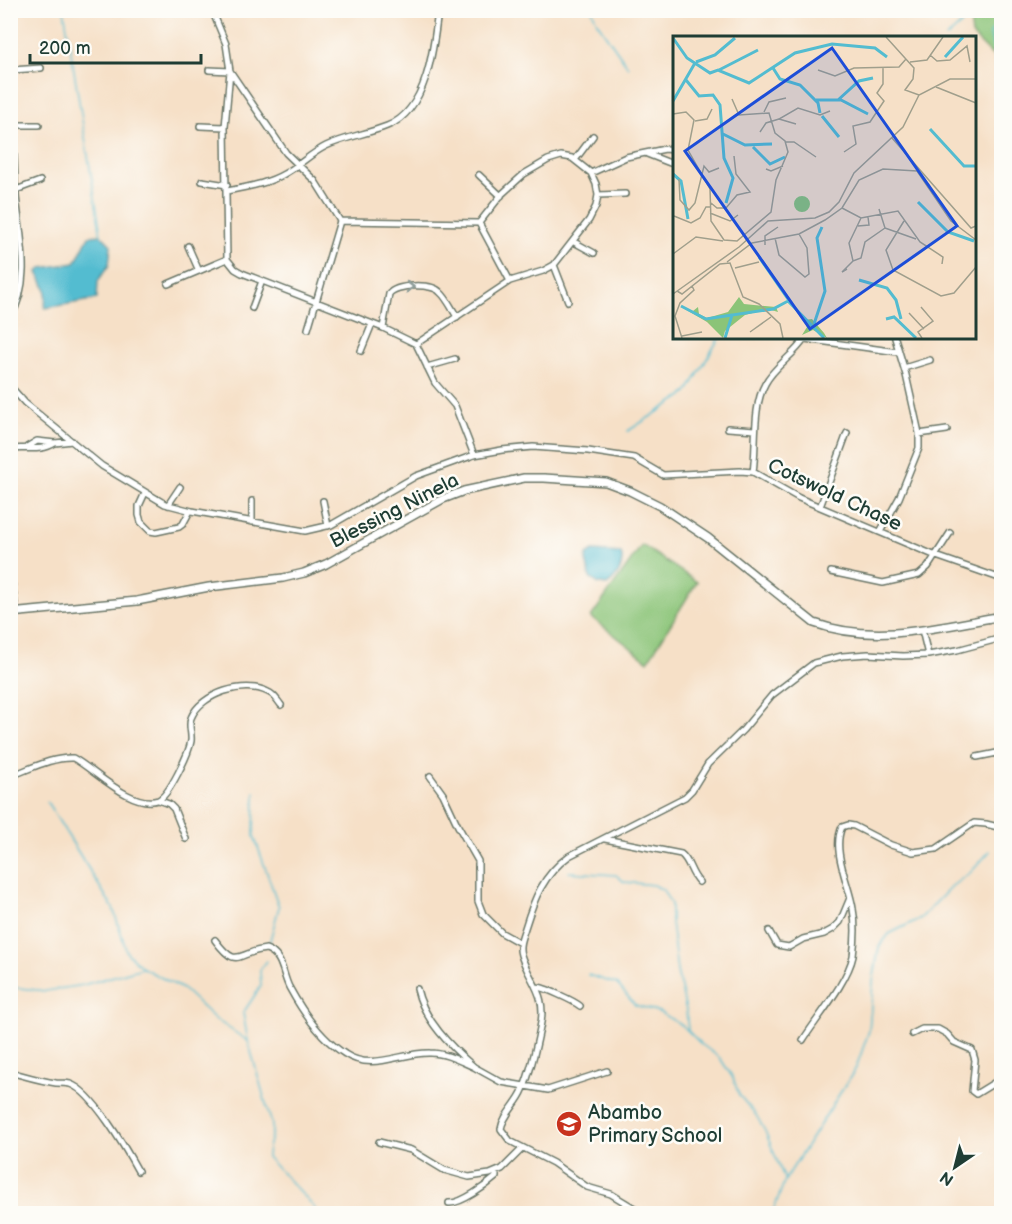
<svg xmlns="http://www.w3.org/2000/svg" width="1012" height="1224" viewBox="0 0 1012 1224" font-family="'Balsamiq Sans',sans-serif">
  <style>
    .green { fill: #8bc478; stroke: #558056; stroke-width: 1.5 }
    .water { fill: #53bcd0; stroke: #397c82; stroke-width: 1.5 }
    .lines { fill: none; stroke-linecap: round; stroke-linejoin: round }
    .stream { stroke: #53bcd0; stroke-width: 1.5 }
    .minor-casing { stroke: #6a7667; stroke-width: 8 }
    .tertiary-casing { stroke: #6a7667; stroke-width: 10 }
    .minor { stroke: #fff; stroke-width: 5 }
    .tertiary { stroke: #fff; stroke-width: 7 }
    .oneway { stroke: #8f9e9a }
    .labels { text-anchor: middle; stroke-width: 5; stroke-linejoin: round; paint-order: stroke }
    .street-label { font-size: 20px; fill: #1f3d34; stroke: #fdfcf7 }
    .poi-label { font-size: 20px; fill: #1f3d34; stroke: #fdfcf7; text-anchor: start }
    .inset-river { fill: none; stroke: #53bcd0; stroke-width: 3 }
    .inset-road { fill: none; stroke: #a09f8c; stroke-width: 1.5 }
    .view { fill: #1d4ed8; fill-opacity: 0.15; stroke: #1d4ed8; stroke-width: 3 }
    .inset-edge { fill: none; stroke: #1f3d34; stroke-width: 3 }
  </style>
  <rect width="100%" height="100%" fill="#fdfcf7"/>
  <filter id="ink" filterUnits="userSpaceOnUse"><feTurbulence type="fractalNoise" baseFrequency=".0167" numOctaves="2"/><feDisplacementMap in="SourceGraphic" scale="12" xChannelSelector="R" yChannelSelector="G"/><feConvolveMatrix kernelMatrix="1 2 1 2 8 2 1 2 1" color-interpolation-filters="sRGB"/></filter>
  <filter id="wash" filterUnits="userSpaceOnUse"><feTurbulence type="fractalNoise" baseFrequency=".008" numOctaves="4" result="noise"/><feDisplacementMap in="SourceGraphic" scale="24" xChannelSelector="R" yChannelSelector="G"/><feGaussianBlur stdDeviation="1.35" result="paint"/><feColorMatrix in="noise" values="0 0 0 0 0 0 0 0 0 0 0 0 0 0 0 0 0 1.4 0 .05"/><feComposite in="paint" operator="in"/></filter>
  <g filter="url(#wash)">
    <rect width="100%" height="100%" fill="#f6e0c7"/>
    <path class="green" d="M969,11h32v47h-6l-23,-23z
      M642,545l55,37 -49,79 -57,-44z"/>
    <path class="water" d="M101,235l10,10 -2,20 -11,16 -1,18 -52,9 1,-18 -8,-18 4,-4 33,-5 14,-27z
      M593,551l28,2c4,12 -4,25 -14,32l-8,-1 -9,-6 -4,-18 1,-5z"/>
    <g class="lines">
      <path class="stream" d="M64,10l37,225
        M592,10l5,12 31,45
        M989,10l9,10 -8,14 5,24 7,67
        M946,38l31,-28
        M628,431l59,-38 32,-55
        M255,792l-1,44 25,71 -10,37
        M47,802l66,106 14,45 16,15 40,21 32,30 33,22
        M569,872l47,3 8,7 30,3 9,5 8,14v18l6,49 9,39 2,20
        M267,961l-7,9 1,16 -18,27 5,28 24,84c1,11 -5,20 -5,32l47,50 3,7
        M588,975l29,9 18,21 24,7 24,14 18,18 19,14 13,20 6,17 17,20 9,16 20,49
        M10,987l36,4 37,-6 59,-17
        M772,1214l13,-34 71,-112 13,-37 4,-49 6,-35 10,-13 32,-16 31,-32 19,-14 19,-21"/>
    </g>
  </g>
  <g filter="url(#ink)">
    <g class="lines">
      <g class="minor-casing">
        <path id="minor" d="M212,10l14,34 4,27 -5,56 2,132 8,10 7,4 141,55 33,16 19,39 20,23 19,49
          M10,11l1,-1
          M10,46c3,46 3,92 5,137 2,45 20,94 -5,135
          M12,70l29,-2
          M209,70l21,1
          M230,71l56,82 29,28 25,40
          M13,125h26
          M200,126l25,1
          M647,154l23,9 4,-1
          M575,160l18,-24
          M591,173l35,-16 39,-8 9,1
          M479,175l22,21
          M202,181l25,4
          M16,190l24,-9
          M227,191c18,-4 40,-7 57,-17 15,-8 26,-20 42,-28 19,-9 41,-12 61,-20 40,-15 47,-78 51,-116
          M598,195l27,-1
          M340,221l139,2 23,-29 22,-20 24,-14 13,-4 11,2 19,15 5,11 2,11 -2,11 -7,14 -35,45 -11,6 -33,10 -94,63
          M479,223l31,58
          M574,242l20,11
          M188,246l11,25
          M554,265l14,36
          M168,284l59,-25
          M252,308l10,-27
          M383,328l6,-34c7,-10 43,-11 51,-2 7,6 12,17 17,25
          M308,329l32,-108
          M805,339l93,13
          M361,351l11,-27
          M427,367l28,-8
          M904,368l26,-8
          M10,386l15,17 77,63 63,38 27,7 113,20 26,-6 85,-49 58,-21 28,-5 31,-3 55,4 46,7 29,17 77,-4 13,1 46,26 137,58 66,23
          M728,428l27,2
          M919,434l28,-4
          M27,447l10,-6 18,2 17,-2
          M10,449c17,-2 31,3 45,-6
          M753,472c4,-26 -1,-65 12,-88 9,-18 30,-29 40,-46
          M145,493l-6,13v9l2,7 9,9 6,1 23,-5 4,-3 7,-13
          M252,501v21
          M323,501l5,25
          M168,505l12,-18
          M820,507l27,-74
          M880,532l19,-34 20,-50v-15l-13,-58 -11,-37
          M10,568l6,44
          M831,572l52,11 36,-8 9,-8 22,-34
          M922,630l6,25
          M977,757l25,-5
          M10,776c20,-7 42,-19 63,-18 21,11 58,51 85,42 11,-4 31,-47 33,-59 1,-8 -3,-16 0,-23 10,-25 54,-38 77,-26 6,2 9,8 13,13
          M430,776l13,18 15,32 20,35v40l5,13 19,19 18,10
          M158,800l11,4 5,5 12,30
          M605,839l76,15c9,7 9,19 18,28
          M769,931l8,14 12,2 14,-8 21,-5 9,-5 7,-7 10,-24
          M215,940c23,31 22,12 51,9 17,6 16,24 23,38 13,24 32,52 56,67 27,18 56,-2 85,-1 16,0 30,8 44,14 -24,-21 -50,-47 -57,-78
          M537,987c7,0 37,14 43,19
          M912,1034l10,-5h16l9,5 7,8 18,8 3,10 -3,31 4,3 26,-16
          M803,1040c14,-22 45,-59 50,-84 2,-14 3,-32 0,-47 -3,-23 -22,-58 -11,-82l6,-2 6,1 37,19 22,7 23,-3 38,-26 12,1 16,4
          M474,1067l27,15 47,8 59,-19
          M10,1072c15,4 31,9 46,11 4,0 9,0 14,1 22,7 56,65 68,87
          M379,1142l32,8 33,20 25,7 21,-3 12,-5 21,-21
          M449,1203c12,1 38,-18 47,-26v-5
          M644,1214l-33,-20 -24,-7 -34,-24 -43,-22 -9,-12c2,-14 17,-26 22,-39 8,-20 13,-42 17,-62 8,-34 -10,-45 -19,-73 -3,-9 1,-18 4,-27 9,-29 18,-53 44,-72l116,-59 7,-7 16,-26 35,-34 29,-35 42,-32 28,-7 26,-2 35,2 25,-1 29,-5 45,-12
          M1001,1214l1,-1"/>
      </g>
      <g class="tertiary-casing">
        <path id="tertiary" d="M10,613l127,-12 72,-14 74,-9 21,-5 22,-9 117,-65 21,-8 60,-13h20l62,4 24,9 30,15 48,32 106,85c61,22 126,4 188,-7"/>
      </g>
      <use href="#minor" class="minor"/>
      <use href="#tertiary" class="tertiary"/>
    </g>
    <defs><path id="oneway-chevron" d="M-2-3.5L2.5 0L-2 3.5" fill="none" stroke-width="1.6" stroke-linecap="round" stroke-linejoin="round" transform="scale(1.5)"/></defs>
    <use class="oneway" href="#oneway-chevron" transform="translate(410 287)"/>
  </g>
  <defs>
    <g id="school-disc" transform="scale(1.35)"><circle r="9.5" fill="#c8321e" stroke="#fdfcf7"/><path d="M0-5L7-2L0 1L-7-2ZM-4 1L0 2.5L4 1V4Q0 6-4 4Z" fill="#fff"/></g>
  </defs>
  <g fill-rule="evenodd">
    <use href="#school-disc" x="569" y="1124"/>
  </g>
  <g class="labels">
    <g class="street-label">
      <text transform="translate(835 494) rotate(25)" y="7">Cotswold Chase</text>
      <text transform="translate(394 510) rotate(-27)" y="7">Blessing Ninela</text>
    </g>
    <g class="poi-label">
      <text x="588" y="1119">Abambo<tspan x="588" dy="23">Primary School</tspan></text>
    </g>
  </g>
  <g transform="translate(673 36)">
    <rect width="303" height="303" fill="#f6e0c7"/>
    <path d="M121 168a8 8 0 1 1 16 0a8 8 0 1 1-16 0ZM66,261l5,7 32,3 2,5 -10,-3 -23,6 -20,16 -2,7 -16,-16 -24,-14 10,3 5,-4 1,7 8,4 21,-6zM139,283l12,14 3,5 -14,-8 -11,5 5,-8 -3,-7z" fill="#8bc478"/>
    <path class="inset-river" d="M0,2l14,20 23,15 8,-3 31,13 46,-30 37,-9 43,4 12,9M272,21l18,-20M23,26l19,-7 20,-17M100,32l7,11 20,6 18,18 2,10M46,34l39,-20M13,44l13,16 14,-1 7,10 4,53 9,20 -7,25M143,64h25l27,14M165,64l21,-19 14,-3M0,65l22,-38M149,80l17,21M257,93l34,37h12M50,98l22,11 27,-1M80,111l17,17 15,-7M0,138l8,7 7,38M245,166l30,30 26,9M86,221l31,45M186,244l28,8 9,12 5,19M8,270l25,13 26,-4M213,283l8,-2 22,21M141,288l11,-33 -8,-53 5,-11M52,302l7,-23 41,-6 15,-8 36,37"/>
    <path class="inset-road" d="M213,1l28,31 -1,11 -8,11 14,5M257,19l7,6 13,-1 17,-14 3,16M237,26l17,-2 16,-23M145,34l17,6 19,-8 45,-1 7,-8M263,51l40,16M91,76l5,-10 17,-4M0,78l13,-2 8,8 -6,30 22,39 1,32 13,19 13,1 34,-29 5,-32 12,-28 -3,-11 -10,-8 -6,-20 -30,2 -7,-16M22,85l12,-2 5,-10M123,88l-17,-5 19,-11 22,7 10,-4M87,96l6,-9 13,-4M219,102l79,90 5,-2M112,106h9l22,15M171,116l12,-8 -3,-18 17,-4 14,-21 -7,-8 6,-9v-17M93,133l5,2 12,-5M6,143l1,21 9,10 6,-7 9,-37 5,6 10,-4M38,167l6,5h9l11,-13 13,-3 -14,-18 -2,-18M169,172l19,10 37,-7 22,31 23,15 -1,7M206,173l6,19M37,177l20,8 8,-6M1,180l17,7 9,-5 6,-11h5M188,182l-12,25 4,18 8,-3 4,-16 20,-14M231,185l-18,29 7,20 48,26 13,-3 22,-26M185,190l11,-1 -1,-8M212,192l31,11M102,202l4,17 26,22 4,-3 -2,-26 -8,-14M92,209v-9l13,-9M0,218l23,-17 27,4M54,226l25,-19 47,-9 26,-14 17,-12 17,-28 24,-11 34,2 34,50 25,19M62,232l24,-6M174,233l-5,3 11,-11M4,255l5,3 38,-30 10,-1 13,34 16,7 21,20 3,14M0,258l66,-47 29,-26 47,-3 14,-6 10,-10 15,-29 49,-46 16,-32 31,-16h26M248,271l12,14 -15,11 4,6M236,277l15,16M77,296l21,-15M9,300l20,-4M9,302l-7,-22 5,-13 14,-13 -2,-4"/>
    <path class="view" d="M159,12l125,178 -147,103 -125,-178z"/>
    <rect width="303" height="303" class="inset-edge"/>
  </g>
  <rect width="1012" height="1224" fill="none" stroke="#fdfcf7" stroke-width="36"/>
  <g transform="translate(955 1167) rotate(215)" stroke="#fdfcf7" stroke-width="4.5" paint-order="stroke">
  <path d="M0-4.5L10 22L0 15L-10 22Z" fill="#1f3d34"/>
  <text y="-9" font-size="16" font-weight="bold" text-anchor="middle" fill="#1f3d34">N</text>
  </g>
  <path d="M30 54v9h171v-9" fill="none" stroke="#1f3d34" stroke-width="3"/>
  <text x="39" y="54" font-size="18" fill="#1f3d34" stroke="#fdfcf7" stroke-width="4.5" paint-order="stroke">200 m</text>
</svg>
